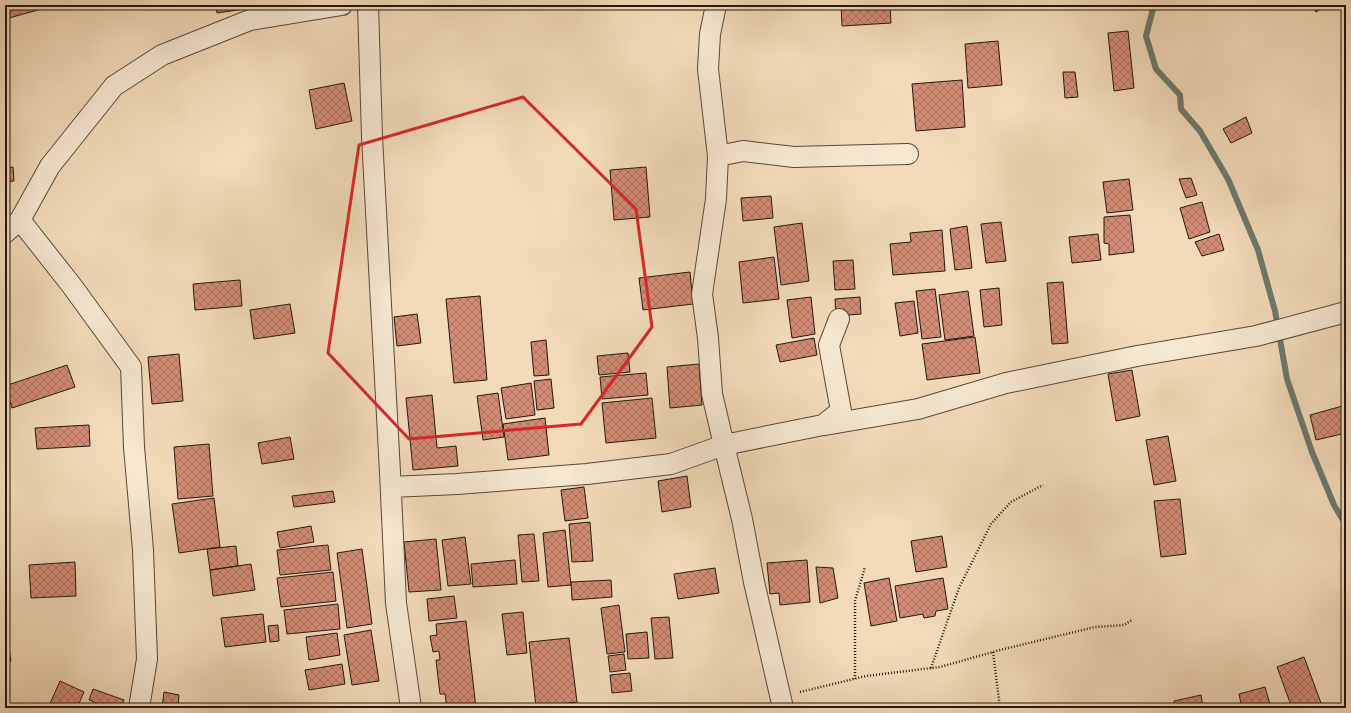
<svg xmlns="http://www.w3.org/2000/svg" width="1351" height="713" viewBox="0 0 1351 713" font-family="'Sorts Mill Goudy',serif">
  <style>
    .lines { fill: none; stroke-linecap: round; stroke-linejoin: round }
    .stream { stroke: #6b796e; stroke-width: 6 }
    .building { fill: url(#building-cross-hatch); stroke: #24170e }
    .street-casing { stroke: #584839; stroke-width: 22 }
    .path { stroke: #24170e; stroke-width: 2.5; stroke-dasharray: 1 2; stroke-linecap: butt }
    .street { stroke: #f7e8d2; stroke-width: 20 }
    .marked { fill: none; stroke: #d62828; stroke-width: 3; stroke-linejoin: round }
  </style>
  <defs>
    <pattern id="building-cross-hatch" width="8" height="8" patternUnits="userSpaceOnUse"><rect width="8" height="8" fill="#d38c75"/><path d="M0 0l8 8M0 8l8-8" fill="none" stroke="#ab715e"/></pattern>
  </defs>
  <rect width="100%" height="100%" fill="#f3dbba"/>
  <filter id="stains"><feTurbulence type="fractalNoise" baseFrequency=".005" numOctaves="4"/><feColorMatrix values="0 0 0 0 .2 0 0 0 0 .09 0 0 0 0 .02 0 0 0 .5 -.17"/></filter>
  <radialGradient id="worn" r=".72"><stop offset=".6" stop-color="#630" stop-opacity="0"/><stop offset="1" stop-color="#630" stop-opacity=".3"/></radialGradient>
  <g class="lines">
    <path class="stream" d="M1154,5l-8,31 10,33 24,26 1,14 19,22 28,48 30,71 17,61 12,68 25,73 22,53 12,20"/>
  </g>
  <path class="building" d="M5,5h51l-47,13z
    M216,5h42v2l-41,6z
    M841,5h49l1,18 -49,3z
    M1312,5h15l-11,7z
    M1128,31l6,57 -20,3 -6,-58z
    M998,41l4,44 -34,3 -3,-44z
    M1063,72h12l3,25 -13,1z
    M962,80l3,47 -49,4 -4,-47z
    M344,83l8,38 -36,8 -7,-39z
    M1246,117l6,16 -21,10 -8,-14z
    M13,167l1,14 -9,1v-14z
    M646,167l4,50 -36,3 -4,-50z
    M1191,178l6,17 -11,3 -7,-19z
    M1129,179l4,31 -26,3 -4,-31z
    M771,196l2,22 -30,3 -2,-23z
    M1202,202l8,30 -21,7 -9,-31z
    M1130,215l4,37 -25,3v-11l-5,-1v-26z
    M1001,222l5,39 -20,2 -5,-39z
    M802,223l7,58 -28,4 -7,-58z
    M967,226l5,42 -17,2 -5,-41z
    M942,230l3,41 -52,4 -3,-31 21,-2 -1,-9z
    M1098,234l3,26 -29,3 -3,-26z
    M1219,234l5,16 -22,6 -7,-14z
    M774,257l5,42 -36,4 -4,-41z
    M853,260l2,29 -20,1 -2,-29z
    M690,272l3,32 -50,6 -4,-32z
    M240,280l2,26 -47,4 -2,-26z
    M1063,282l5,61 -16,1 -5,-61z
    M999,288l3,37 -18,2 -4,-37z
    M935,289l6,48 -19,2 -6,-48z
    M968,291l6,45 -29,4 -6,-45z
    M480,296l7,84 -33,3 -8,-84z
    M811,297l4,37 -23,4 -5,-38z
    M860,297l1,17 -25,2 -1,-17z
    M914,301l4,32 -18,3 -5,-33z
    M290,304l5,29 -41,6 -4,-29z
    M417,314l4,29 -24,3 -3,-29z
    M975,337l5,36 -53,7 -5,-36z
    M814,338l3,17 -37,7 -4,-17z
    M546,340l3,35 -15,1 -3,-34z
    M628,353l2,19 -31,3 -2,-19z
    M179,354l4,47 -31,3 -4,-47z
    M699,364l3,41 -32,3 -3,-41z
    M67,365l8,22 -63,21 -7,-22z
    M1132,370l8,46 -24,5 -8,-47z
    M646,373l2,22 -46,4 -2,-22z
    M551,379l3,29 -17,2 -3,-29z
    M531,383l4,32 -29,4 -5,-31z
    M498,393l6,44 -21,3 -6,-44z
    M432,395l5,53 19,-2 2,20 -45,4 -7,-72z
    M652,398l4,40 -50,5 -4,-40z
    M1346,405v28l-30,7 -6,-25z
    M545,418l4,37 -41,5 -5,-36z
    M89,425l1,21 -53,3 -2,-21z
    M1168,436l8,45 -22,4 -8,-45z
    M290,437l4,22 -32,5 -4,-21z
    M209,444l4,52 -35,3 -4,-52z
    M687,476l4,31 -29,5 -4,-31z
    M584,487l4,31 -23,3 -4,-31z
    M333,491l2,11 -41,5 -2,-11z
    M214,498l6,49 -41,6 -7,-49z
    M1180,499l6,55 -25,3 -7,-56z
    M590,522l3,39 -21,1 -3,-38z
    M311,526l3,16 -34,6 -3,-16z
    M565,530l6,55 -23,2 -5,-54z
    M534,534l5,47 -17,1 -4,-47z
    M942,536l5,31 -31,5 -5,-31z
    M465,537l6,47 -23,2 -6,-46z
    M436,539l5,51 -32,2 -5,-50z
    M328,545l3,25 -51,5 -3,-25z
    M236,546l2,20 -28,4 -3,-21z
    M362,549l10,75 -25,4 -10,-75z
    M515,560l2,24 -44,3 -2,-23z
    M807,560l3,42 -30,3 -1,-12 -9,1 -3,-31z
    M75,562l1,34 -45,2 -2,-33z
    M251,564l4,26 -42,6 -3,-26z
    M816,567l17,1 5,30 -18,5z
    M715,568l4,25 -41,6 -4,-25z
    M333,572l3,29 -55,6 -4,-29z
    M889,578l8,43 -26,5 -7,-43z
    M943,578l5,31 -12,2 -1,5 -11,2 -1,-4 -23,4 -5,-32z
    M611,580l1,17 -40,3 -1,-18z
    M454,596l3,22 -28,3 -2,-22z
    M338,604l2,25 -53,5 -3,-24z
    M619,605l6,47 -18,2 -6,-46z
    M523,612l4,41 -20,2 -5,-41z
    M263,614l3,28 -41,5 -4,-29z
    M669,617l4,41 -18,1 -4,-41z
    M466,621l10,87h-29l-2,-14h-5l-4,-34h4l-1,-9 -6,1 -3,-16 7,-1 -1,-11z
    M5,624l6,37 -6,1z
    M278,625l1,16 -9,1 -2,-16z
    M371,630l8,51 -27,4 -8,-50z
    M647,632l2,26 -21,1 -2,-25z
    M337,633l3,22 -31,5 -3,-23z
    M569,638l8,64 -41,5 -7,-65z
    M624,654l2,16 -16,2 -2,-16z
    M1304,657l17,46 -14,5h-15l-15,-41z
    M342,664l3,20 -36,6 -4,-20z
    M630,673l2,18 -20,2 -2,-18z
    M60,681l24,11 -7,16h-29z
    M1265,687l6,21h-29l-3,-14z
    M93,689l31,11 -3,8h-12l-20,-8z
    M164,692l15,3 -1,13h-16z
    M1201,695l2,13h-28l-1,-7z
    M228,704l34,4h-35z"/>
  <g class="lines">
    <g class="street-casing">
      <path id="street" d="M368,5l4,132 18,335 6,131 15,105
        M716,5l-6,29 -2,35 10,87
        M20,220l52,66 59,81 3,80 9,103 4,109 -8,49
        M5,233l15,-13 30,-54 64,-80 48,-31 88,-35 92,-15
        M825,425l93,-16 88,-26 131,-27 119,-20 90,-24
        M391,487l66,-3 130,-10 84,-10 53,-19 99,-20 18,-14 -12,-66 10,-26
        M783,708l-29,-126 -12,-63 -18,-74 -12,-51 -4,-56 -6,-44 14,-95 2,-43 25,-5 51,6 114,-3"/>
    </g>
    <path class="path" d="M993,652l7,56
      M931,668l28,-80 32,-64 20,-22 32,-17
      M855,679v-78l10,-34
      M800,692l66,-16 74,-9 60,-17 95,-23 29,-2 8,-5"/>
    <use href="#street" class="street"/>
  </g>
  <path class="marked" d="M523,97l113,112 16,118 -71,97 -172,15 -81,-86 31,-208z"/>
  <rect width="1351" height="713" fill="none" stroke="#f3dbba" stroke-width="20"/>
  <rect x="6" y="6" width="1339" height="701" fill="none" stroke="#24170e" stroke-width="2"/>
  <rect x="10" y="10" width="1331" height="693" fill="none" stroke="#24170e"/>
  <rect width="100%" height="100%" filter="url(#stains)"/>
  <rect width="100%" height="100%" fill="url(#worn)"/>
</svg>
